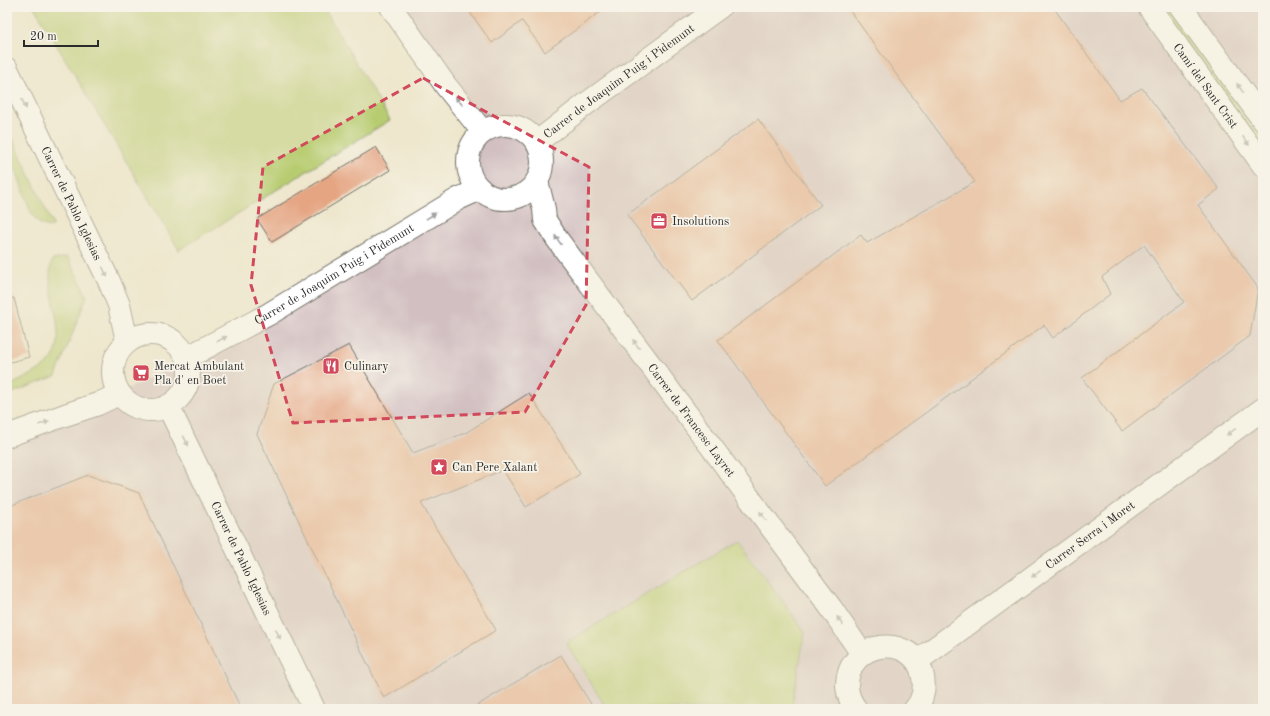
<svg xmlns="http://www.w3.org/2000/svg" width="1270" height="716" viewBox="0 0 1270 716" font-family="'Old Standard TT',serif">
  <style>
    .industrial { fill: #d2bfc1 }
    .green { fill: #b7cc70; stroke: #717c4e }
    .building { fill: #e5a583 }
    .lines { fill: none; stroke-linecap: round; stroke-linejoin: round }
    .minor-casing { stroke: #6f6d64; stroke-width: 24 }
    .minor { stroke: #fff; stroke-width: 22 }
    .oneway { fill: #a0a0a0 }
    .marked { fill: none; stroke: #d1495b; stroke-width: 3; stroke-dasharray: 8 5; stroke-linejoin: round }
    .labels { text-anchor: middle; stroke-width: 3.5; stroke-linejoin: round; paint-order: stroke }
    .street-label { font-size: 12px; fill: #2b2b2b; stroke: #f7f3e8 }
    .poi-label { font-size: 12px; fill: #2b2b2b; stroke: #f7f3e8; text-anchor: start }
  </style>
  <rect width="100%" height="100%" fill="#f7f3e8"/>
  <filter id="ink" filterUnits="userSpaceOnUse"><feTurbulence type="fractalNoise" baseFrequency=".025" numOctaves="2"/><feDisplacementMap in="SourceGraphic" scale="8" xChannelSelector="R" yChannelSelector="G"/><feConvolveMatrix kernelMatrix="1 2 1 2 8 2 1 2 1" color-interpolation-filters="sRGB"/></filter>
  <filter id="wash" filterUnits="userSpaceOnUse"><feTurbulence type="fractalNoise" baseFrequency=".012" numOctaves="4" result="noise"/><feDisplacementMap in="SourceGraphic" scale="16" xChannelSelector="R" yChannelSelector="G"/><feGaussianBlur stdDeviation="0.9" result="paint"/><feColorMatrix in="noise" values="0 0 0 0 0 0 0 0 0 0 0 0 0 0 0 0 0 1.4 0 .05"/><feComposite in="paint" operator="in"/></filter>
  <g filter="url(#wash)">
    <rect width="100%" height="100%" fill="#eee7cd"/>
    <path class="industrial" d="M391,7h872v702h-1256v-273l91,-32 57,-29 83,-45 242,-141 -8,-11 -4,-17 3,-15 12,-14z"/>
    <path class="green" d="M34,7h289l67,113 -211,130z
      M1156,7h15l92,127v20z
      M7,126l46,99 -3,2 -10,-3 -6,-7 -4,-7 -16,-46 -7,-7z
      M68,257l19,39 -31,80 -49,19v-8c13,-7 29,-14 40,-23 21,-17 6,-55 4,-77 -2,-9 -1,-18 1,-27z
      M737,540l68,92 -13,73 -6,4h-179l-41,-66z"/>
    <g id="blocks">
      <path class="building" d="M466,7h141l-62,45 -23,-31 -30,22z
        M847,7h206l67,93 22,-12 77,101 -21,16 60,83 -8,48 -128,95 -40,-53 102,-76 -40,-57 -42,32 8,17 -57,44 -9,-13 -76,56h1l-144,105 -107,-146 143,-105 6,8 108,-61z
        M758,119l63,86 -129,96 -65,-86z
        M376,147l14,23 -118,72 -15,-23z
        M14,298l15,59 -22,6v-64z
        M349,345l64,108 54,-21 62,-39 51,81 -54,33 -23,-37 -82,33 75,127 -112,68 -127,-264 17,-50z
        M88,475l51,18 102,216h-231l-3,-11v-191z
        M561,655l33,54h-123z"/>
    </g>
  </g>
  <g filter="url(#ink)">
    <use href="#blocks" fill-opacity="0" stroke="#6f6d64" stroke-width="1"/>
    <g class="lines">
      <g class="minor-casing">
        <g id="minor">
          <path d="M391,7l55,79 37,46"/>
          <path id="s1" d="M1149,7l114,158"/>
          <path d="M1181,7l82,113"/>
          <path id="s2" d="M7,69l102,212 10,24 8,36"/>
          <circle cx="505" cy="162" r="37"/>
          <path id="s3" d="M537,142l49,-38 134,-97"/>
          <path id="s4" d="M537,181l7,28 1,11 12,19 274,369 31,46"/>
          <circle cx="151" cy="372" r="38"/>
          <path id="s5" d="M188,357l81,-43 189,-115 22,-10"/>
          <path id="s6" d="M168,406l146,303"/>
          <path d="M7,436l58,-21 33,-11 21,-10"/>
          <path id="s7" d="M917,661l346,-252"/>
          <path d="M856,709c-5,-6 -8,-14 -9,-22 -1,-48 68,-56 76,-10 2,11 0,24 -8,32"/>
        </g>
      </g>
      <use href="#minor" class="minor"/>
    </g>
    <defs><path id="oneway-solid" d="M-6-.8H1V-3.2L6.5 0L1 3.2V.8H-6Z"/></defs>
    <g class="oneway">
      <use href="#oneway-solid" transform="translate(1240 88) rotate(-126)"/>
      <use href="#oneway-solid" transform="translate(459 101) rotate(-130)"/>
      <use href="#oneway-solid" transform="translate(24 104) rotate(64)"/>
      <use href="#oneway-solid" transform="translate(1246 141) rotate(54)"/>
      <use href="#oneway-solid" transform="translate(431 216) rotate(-32)"/>
      <use href="#oneway-solid" transform="translate(558 240) rotate(-125)"/>
      <use href="#oneway-solid" transform="translate(105 272) rotate(64)"/>
      <use href="#oneway-solid" transform="translate(222 339) rotate(-28)"/>
      <use href="#oneway-solid" transform="translate(636 344) rotate(-127)"/>
      <use href="#oneway-solid" transform="translate(44 423) rotate(-20)"/>
      <use href="#oneway-solid" transform="translate(1231 432) rotate(144)"/>
      <use href="#oneway-solid" transform="translate(186 441) rotate(63)"/>
      <use href="#oneway-solid" transform="translate(763 516) rotate(-127)"/>
      <use href="#oneway-solid" transform="translate(1036 574) rotate(144)"/>
      <use href="#oneway-solid" transform="translate(840 621) rotate(-123)"/>
      <use href="#oneway-solid" transform="translate(278 634) rotate(64)"/>
    </g>
  </g>
  <path d="M0 0H1270V716H0ZM423,78l166,89 -3,138 -61,107 -232,11 -42,-138 12,-118z" fill="#eee7cd" fill-opacity=".55" fill-rule="evenodd"/>
  <path class="marked" d="M423,78l166,89 -3,138 -61,107 -232,11 -42,-138 12,-118z"/>
  <defs>
    <g id="office-square" transform="scale(0.9)"><rect x="-9" y="-9" width="18" height="18" rx="4" fill="#d1495b" stroke="#f7f3e8"/><path d="M-6-3h4V-5.5h4V-3h4V5H-6ZM-1-4.5V-3h2v-1.5ZM-6 0V1H6V0Z" fill="#fff"/></g>
    <g id="restaurant-square" transform="scale(0.9)"><rect x="-9" y="-9" width="18" height="18" rx="4" fill="#d1495b" stroke="#f7f3e8"/><path d="M-5-6h1v4h1v-4h1v4h1v-4h1v5L-1.5 .5V6h-2V.5L-5-1ZM5-6V6H3V1.5H1.5Q1.5-4 5-6Z" fill="#fff"/></g>
    <g id="supermarket-square" transform="scale(0.9)"><rect x="-9" y="-9" width="18" height="18" rx="4" fill="#d1495b" stroke="#f7f3e8"/><path d="M-6-5.5h2.5l.6 2H6L4.5 2H-2.5L-4.4-4H-6ZM-1.5 3.2a1.3 1.3 0 1 0 .1 0ZM3 3.2a1.3 1.3 0 1 0 .1 0Z" fill="#fff"/></g>
    <g id="sight-square" transform="scale(0.9)"><rect x="-9" y="-9" width="18" height="18" rx="4" fill="#d1495b" stroke="#f7f3e8"/><path d="M0-6L1.8-2.2L6-1.7L2.9 1.2L3.7 5.4L0 3.3L-3.7 5.4L-2.9 1.2L-6-1.7L-1.8-2.2Z" fill="#fff"/></g>
  </defs>
  <g fill-rule="evenodd">
    <use href="#office-square" x="659" y="221"/>
    <use href="#restaurant-square" x="331" y="366"/>
    <use href="#supermarket-square" x="141" y="373"/>
    <use href="#sight-square" x="439" y="467"/>
  </g>
  <g class="labels">
    <g class="street-label">
      <text dy="4" stroke="none"><textPath href="#s3" startOffset="102">Carrer de Joaquim Puig i Pidemunt</textPath></text>
      <text dy="4" stroke="none"><textPath href="#s1" startOffset="97">Camí del Sant Crist</textPath></text>
      <text dy="4" stroke="none"><textPath href="#s2" startOffset="149">Carrer de Pablo Iglesias</textPath></text>
      <text dy="4" stroke="none"><textPath href="#s5" startOffset="168">Carrer de Joaquim Puig i Pidemunt</textPath></text>
      <text dy="4" stroke="none"><textPath href="#s4" startOffset="288">Carrer de Francesc Layret</textPath></text>
      <text dy="4" stroke="none"><textPath href="#s7" startOffset="214">Carrer Serra i Moret</textPath></text>
      <text dy="4" stroke="none"><textPath href="#s6" startOffset="169">Carrer de Pablo Iglesias</textPath></text>
    </g>
    <g class="poi-label">
      <text x="672" y="225">Insolutions</text>
      <text x="154" y="370">Mercat Ambulant<tspan x="154" dy="14">Pla d' en Boet</tspan></text>
      <text x="344" y="370">Culinary</text>
      <text x="452" y="471">Can Pere Xalant</text>
    </g>
  </g>
  <rect width="1270" height="716" fill="none" stroke="#f7f3e8" stroke-width="24"/>
  <path d="M24 40v6h74v-6" fill="none" stroke="#2b2b2b" stroke-width="2"/>
  <text x="30" y="40" font-size="12" fill="#2b2b2b" stroke="#f7f3e8" stroke-width="3" paint-order="stroke">20 m</text>
</svg>
